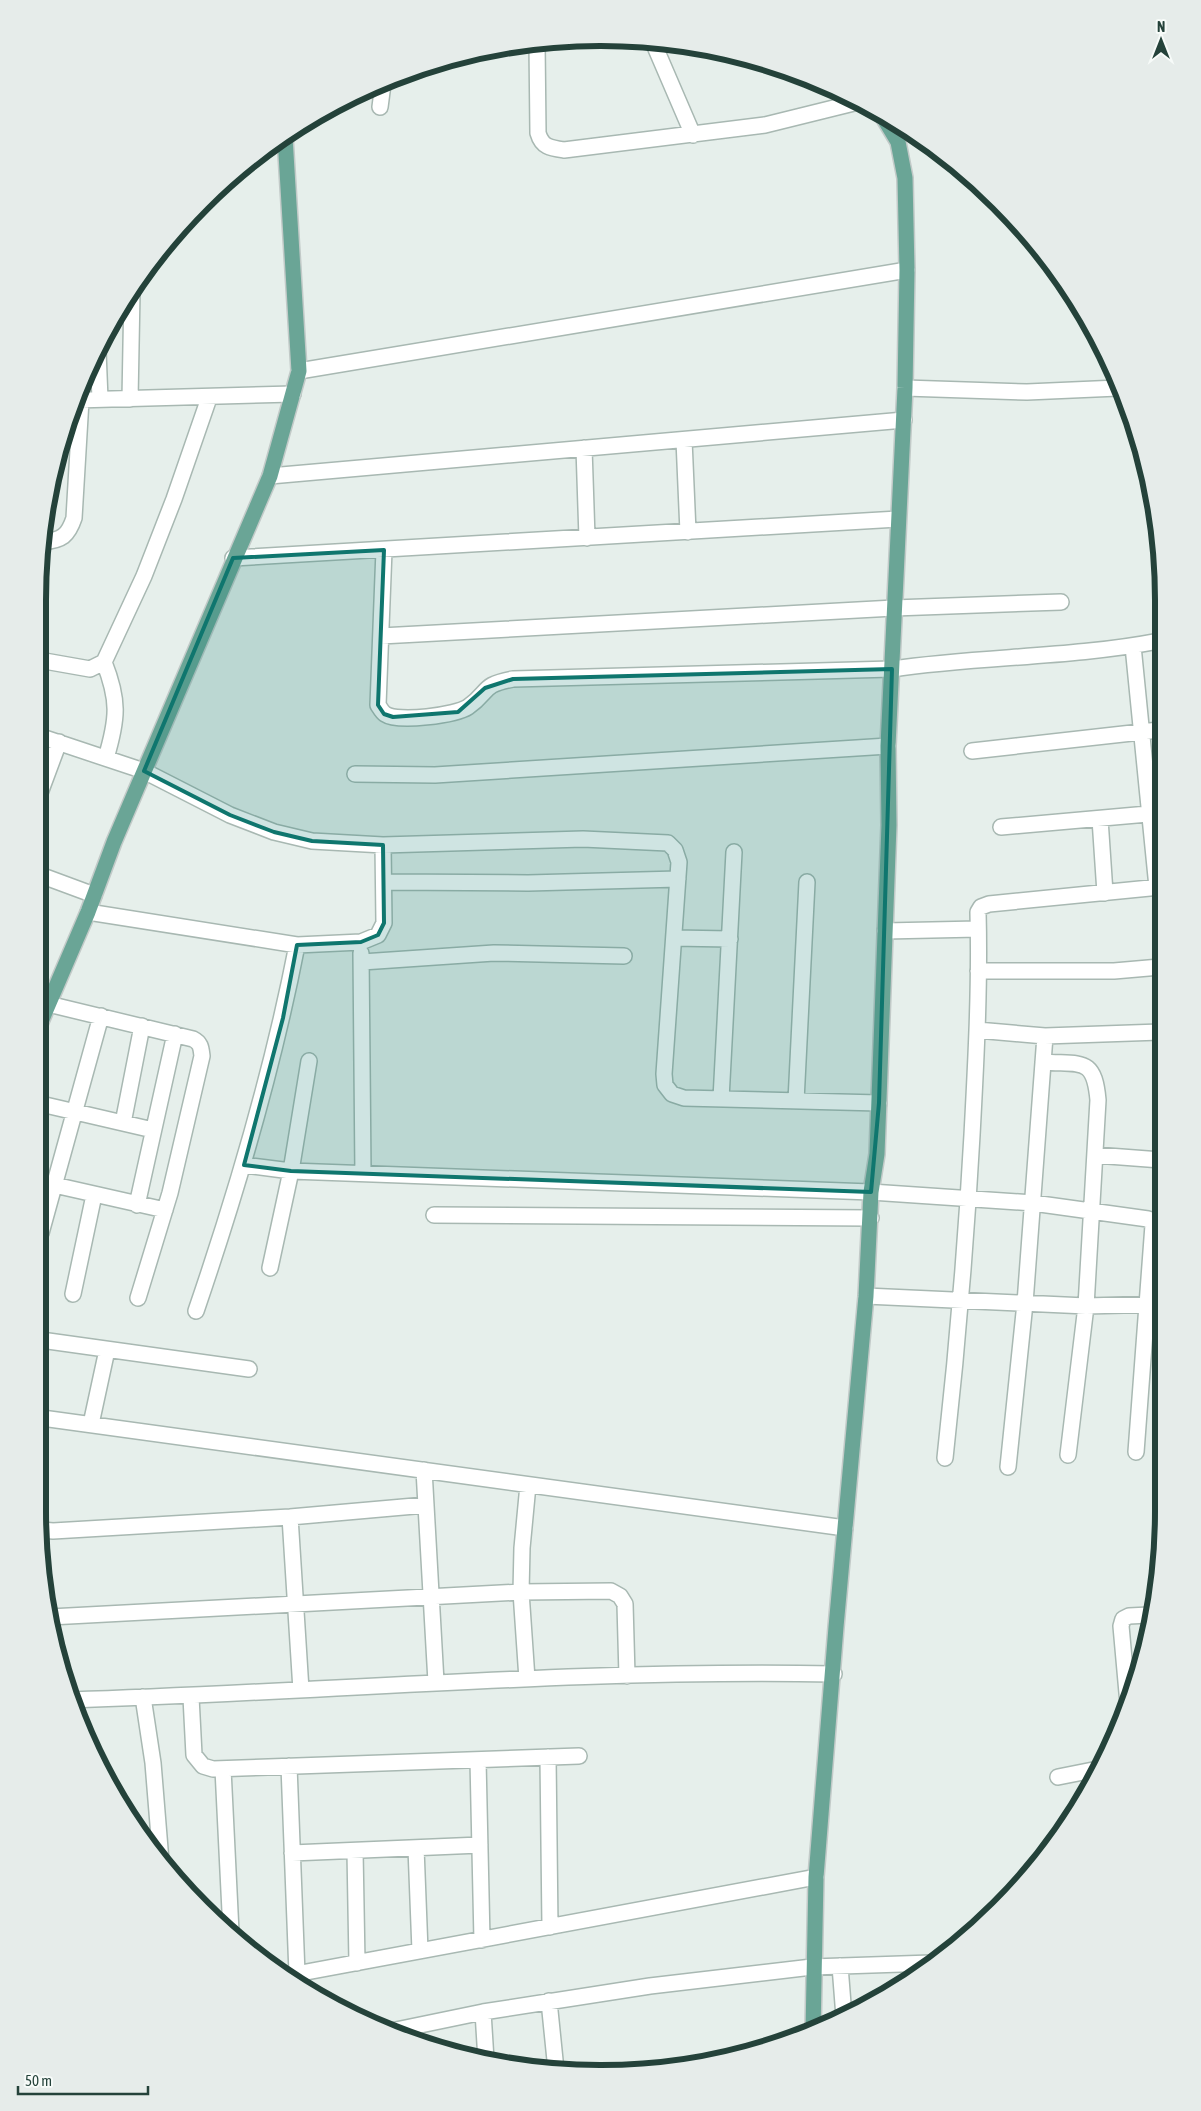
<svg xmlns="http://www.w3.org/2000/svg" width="1201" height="2111" viewBox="0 0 1201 2111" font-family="'Asap Condensed',sans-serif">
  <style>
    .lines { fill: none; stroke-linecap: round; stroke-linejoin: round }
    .minor-casing { stroke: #a8b8b2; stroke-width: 18 }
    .major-casing { stroke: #c2cac8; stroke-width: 18 }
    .minor { stroke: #fff; stroke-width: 15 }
    .major { stroke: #6aa596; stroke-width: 15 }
    .marked { fill: #0f766e; fill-opacity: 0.2; stroke: #0f766e; stroke-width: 4; stroke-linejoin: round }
    .rim { fill: none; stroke: #24423a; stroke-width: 6 }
  </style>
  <rect width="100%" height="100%" fill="#e6efeb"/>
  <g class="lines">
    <g class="minor-casing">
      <path id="minor" d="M653,42l40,93
        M537,43l1,90c4,14 12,15 26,17l201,-25 93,-23
        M380,107l3,-23
        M98,351l2,48
        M299,371l608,-101
        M905,388l122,4 91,-4
        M130,399l2,-107
        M76,400l217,-6
        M684,440l4,92
        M584,448l3,90
        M270,476l634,-56
        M43,542c19,-2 25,-6 31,-24l7,-118
        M384,550l-6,155c2,3 4,7 7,9 13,9 71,1 83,-7 22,-15 12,-22 45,-28l379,-10c88,-13 179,-11 267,-28
        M233,558l665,-39
        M381,636l513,-28 167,-6
        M1133,646l24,241
        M39,660l51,9 14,-7 40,-86 30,-77 35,-101
        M104,662c15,38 14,56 2,96
        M39,736l105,35 86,44 44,17 38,9 71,4 200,-6 85,4 7,7 4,12 -15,212 1,11 7,9 12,4 195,5
        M972,751l187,-21
        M355,774l80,1 453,-29
        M40,793l19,-51
        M1100,819l5,74
        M1001,827l158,-14
        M40,875l54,20
        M385,882l143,1 150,-4
        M88,912l209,33 64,-3 17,-7 6,-12 -1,-78
        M885,931l93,-2
        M674,938l56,1
        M361,953l2,221
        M362,962l132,-9 130,3
        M978,971h136l46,-4
        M40,1002l153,37c8,4 8,9 9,17l-32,137 -32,105
        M977,1030l68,6 115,-4
        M1043,1062c38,3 51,-6 55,38l-12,206 -18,149
        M721,1099l13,-247
        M796,1101l11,-219
        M41,1104l112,26
        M123,1123l19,-97
        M1095,1155l66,5
        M244,1165l47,6 580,21 162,11 115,16 5,6 -17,227
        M41,1182l124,28
        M137,1205l38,-171
        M434,1215l437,3
        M41,1233l60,-217
        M270,1268l21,-97 18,-110
        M73,1294l21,-99
        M866,1296l220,10 75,-2
        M196,1311c41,-120 77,-242 101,-366
        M41,1340l208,29
        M42,1418l803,110
        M91,1424l16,-74
        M945,1458c12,-107 21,-215 27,-323 4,-74 8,-149 6,-223l3,-5 8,-3 171,-17
        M1008,1467l17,-164 20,-267
        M424,1470l12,212
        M290,1517l11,173
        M42,1530l11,1 237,-14 136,-12
        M50,1617l471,-25 90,-1 9,5 5,8 2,72
        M527,1679l-6,-87 1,-44 6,-63
        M143,1697l10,66 8,98
        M191,1697l3,58 9,11 10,3 366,-13
        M71,1700c254,-8 508,-31 763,-26
        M1128,1704l-7,-78 2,-7 6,-3 20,-1
        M548,1757l2,170
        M478,1760l4,180
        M289,1766l8,208
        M223,1769l8,163
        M1058,1777l40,-8
        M416,1848l4,103
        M355,1851l2,112
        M292,1853l188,-8
        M840,1966l4,51
        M285,1976l531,-99
        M549,2001l7,69
        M483,2012l3,48
        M391,2031l92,-19 167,-26 162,-19 119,-4"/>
    </g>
    <g class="major-casing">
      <path id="major" d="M40,1024l48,-112 26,-70 156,-366 29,-105 -14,-234
        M813,2032l3,-155 20,-250 30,-331 5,-104 6,-38 12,-329 -1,-79 17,-358 2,-118 -2,-92 -7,-36 -18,-30"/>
    </g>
    <use href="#minor" class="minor"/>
    <use href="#major" class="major"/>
  </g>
  <path class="marked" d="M384,550l-6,155 6,9 9,3 65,-5 27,-24 28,-9 379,-10 -13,434 -8,89 -580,-21 -47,-6 39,-147 14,-73 64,-3 17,-7 6,-12 -1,-78 -71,-4 -38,-9 -44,-17 -86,-44 89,-213z"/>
  <path d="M0 0H1201V2111H0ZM600 46H601A554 554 0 0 1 1155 600V1511A554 554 0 0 1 601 2065H600A554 554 0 0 1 46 1511V600A554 554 0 0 1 600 46Z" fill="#e6ecea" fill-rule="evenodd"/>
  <path class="rim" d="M600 46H601A554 554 0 0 1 1155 600V1511A554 554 0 0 1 601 2065H600A554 554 0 0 1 46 1511V600A554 554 0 0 1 600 46Z"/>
  <g transform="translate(1161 40)" stroke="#f7fbf9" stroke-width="4" paint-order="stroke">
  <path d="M0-4L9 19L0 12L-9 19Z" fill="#24423a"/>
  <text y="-8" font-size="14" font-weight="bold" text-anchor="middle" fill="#24423a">N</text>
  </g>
  <path d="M18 2086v8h130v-8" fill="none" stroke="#24423a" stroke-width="2.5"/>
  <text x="25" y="2086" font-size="15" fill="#24423a" stroke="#f7fbf9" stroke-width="4" paint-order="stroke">50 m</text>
</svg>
